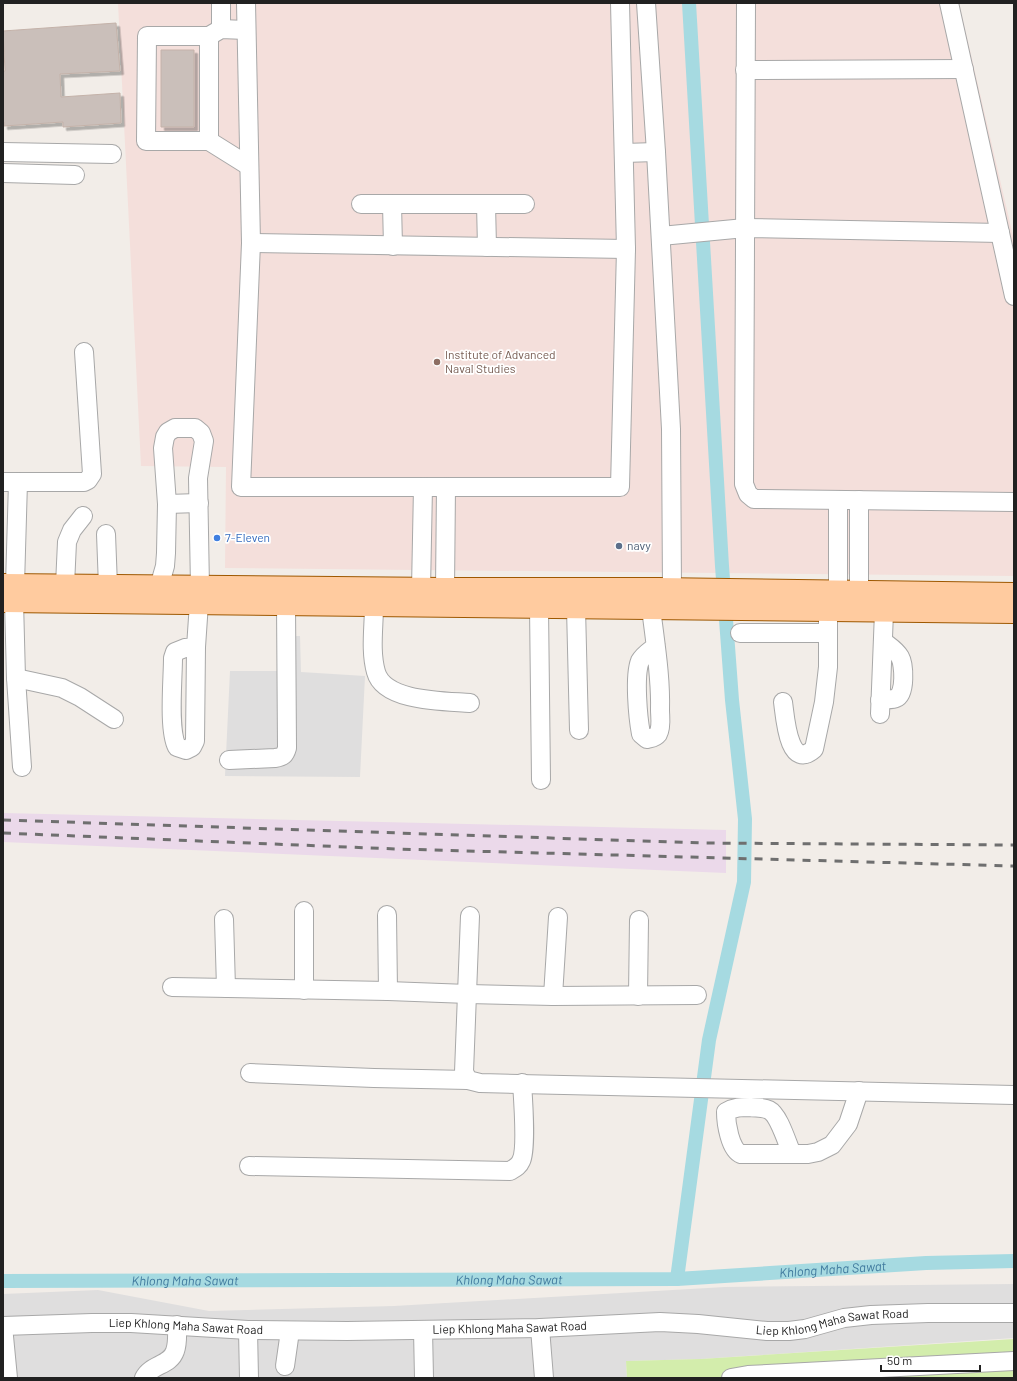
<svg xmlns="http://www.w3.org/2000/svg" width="1017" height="1381" viewBox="0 0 1017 1381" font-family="Barlow,sans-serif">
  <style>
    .residential { fill: #dfdede }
    .industrial { fill: #ebd9ea }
    .military { fill: #f4dfdb }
    .grass { fill: #d3edac }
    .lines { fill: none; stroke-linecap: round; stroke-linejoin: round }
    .canal { stroke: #a6dae1; stroke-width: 14 }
    .building { fill: #cabfba; stroke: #c4b2a9; filter: url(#shadow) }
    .minor-casing { stroke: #a8a8a8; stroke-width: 20 }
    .major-casing { stroke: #9e5800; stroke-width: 24 }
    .minor { stroke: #fff; stroke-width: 18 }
    .major { stroke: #ffcb9f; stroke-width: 22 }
    .rail { stroke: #6f6f6f; stroke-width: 3; stroke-dasharray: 8 8; stroke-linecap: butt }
    .education-dot { fill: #8d6e63; stroke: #fff; stroke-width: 1.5 }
    .shop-dot { fill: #3f7fe0; stroke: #fff; stroke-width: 1.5 }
    .service-dot { fill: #5c6f8a; stroke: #fff; stroke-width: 1.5 }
    .labels { text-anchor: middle; stroke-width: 3.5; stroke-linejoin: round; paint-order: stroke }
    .education-label { font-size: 12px; fill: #785e54; stroke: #fff; text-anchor: start }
    .shop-label { font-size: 12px; fill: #366cbe; stroke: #fff; text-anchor: start }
    .service-label { font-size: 12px; fill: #4e5e75; stroke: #fff; text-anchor: start }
    .street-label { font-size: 12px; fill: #212121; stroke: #fff }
    .water-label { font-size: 13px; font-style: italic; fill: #407a9e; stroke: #fff }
  </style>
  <defs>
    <filter id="shadow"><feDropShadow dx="3.5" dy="3.5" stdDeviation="0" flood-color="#0004"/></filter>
  </defs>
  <rect width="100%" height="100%" fill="#f2ede8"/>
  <path class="residential" d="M279,636h21l1,36 64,4 -5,101 -135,-1 5,-105h48z
    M1014,1284v54l-313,21 -75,2 1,17h-624v-84l95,-4 111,21 185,-5 331,-19z"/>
  <path class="industrial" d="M3,813l723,17v43l-723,-31z"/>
  <path class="military" d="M118,3h841l55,237v336l-789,-8 1,-101 -85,-1z"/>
  <path class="grass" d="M1014,1339v39h-387l-1,-17 75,-2z"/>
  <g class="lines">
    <g class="canal">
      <path d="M677,1279l32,-239 35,-158 1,-63 -13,-119 -10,-134 -33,-563"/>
      <path id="s1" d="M3,1281l674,-2 249,-16 88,-2"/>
    </g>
  </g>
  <path class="building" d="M116,23l4,48 -60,3 1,23 59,-4 1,30 -58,4v-5l-59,4v-4h-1v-51h2l-2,-40z
    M161,50h33v77h-33z"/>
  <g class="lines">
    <g class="minor-casing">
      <g id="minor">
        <path d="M246,3l5,240 -10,244h379l6,-238 -6,-246"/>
        <path d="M646,3l10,149 15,277 1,161"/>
        <path d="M746,3l-2,481 4,10 6,5 260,3"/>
        <path d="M949,3l65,293"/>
        <path d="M221,29v-26"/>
        <path d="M246,30l-25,-1 -12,7h-62l-1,105h63l40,25"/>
        <path d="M745,70l219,-1"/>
        <path d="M209,141v-105"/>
        <path d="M3,152l109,2"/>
        <path d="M624,153l32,-1"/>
        <path d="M3,173l72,2"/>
        <path d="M361,204h125l1,43"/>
        <path d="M392,204l1,42"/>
        <path d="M486,204h39"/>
        <path d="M661,236l84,-8 255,5"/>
        <path d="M251,243l375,6"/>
        <path d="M3,482h81l4,-2 4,-6 -8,-122"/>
        <path d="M838,500v92"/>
        <path d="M859,500v93"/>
        <path d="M167,504l32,-1"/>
        <path d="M106,534l2,52"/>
        <path d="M15,585l3,-103"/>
        <path d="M65,585l2,-43 5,-12 11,-14"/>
        <path d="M159,587l6,-21 1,-13 1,-49 -4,-56 2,-11 3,-5 7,-4h20l6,5 3,8 -6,37 2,109"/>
        <path d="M421,589l2,-102"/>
        <path d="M445,589l1,-102"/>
        <path d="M14,601l2,77 6,89"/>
        <path d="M374,605c0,22 -4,46 2,67 8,30 69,29 94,31"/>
        <path d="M539,607l2,173"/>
        <path d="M576,608l3,122"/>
        <path d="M651,608c4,34 10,68 9,102 0,7 2,17 -2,24 -3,4 -7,4 -11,5l-6,-5c-3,-16 -7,-58 -1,-73 4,-7 10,-10 16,-15"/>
        <path d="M740,633h88"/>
        <path d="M196,647l-11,1 -10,4 -2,6c0,21 -5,72 4,89l9,3 6,-3 3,-6 1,-94 3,-44"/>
        <path d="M16,678l46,10 18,9 34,22"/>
        <path d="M880,700c5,-1 12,0 16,-2 10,-4 8,-34 4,-41 -4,-7 -11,-11 -16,-15"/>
        <path d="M783,702c2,13 5,70 31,47l10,-47 4,-35v-56"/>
        <path d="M880,714l4,-102"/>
        <path d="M229,760l46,-2c8,-1 10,-3 12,-10l-1,-144"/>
        <path d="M387,915l1,76"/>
        <path d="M470,916l-6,156 4,8 12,3 534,12"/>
        <path d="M224,919l2,69"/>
        <path d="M172,987l216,4 80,3 85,2 144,-1"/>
        <path d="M304,990v-79"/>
        <path d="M553,996l5,-79"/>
        <path d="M638,996l1,-76"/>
        <path d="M250,1073l124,5 94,2"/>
        <path d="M792,1154c-5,-11 -13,-39 -23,-44 -6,-3 -13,-2 -19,-3 -9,0 -16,0 -24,5 0,11 4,38 15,42h67l10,-2 14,-7 16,-21 11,-33"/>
        <path d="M249,1166l261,5c5,-3 9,-5 11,-10 6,-11 2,-63 1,-78"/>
        <path id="s2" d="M3,1326l89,-3h39l117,7 99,1 193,-3 120,-6 38,2 69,7h22l16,-2 39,-11 27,-3 57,-2h86"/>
        <path d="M3,1326l5,52"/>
        <path d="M540,1328l4,50"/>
        <path d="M248,1330l1,48"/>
        <path d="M423,1330l1,48"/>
        <path d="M285,1366l5,-35"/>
        <path d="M144,1378c7,-14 26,-12 31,-27 3,-8 2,-18 2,-26"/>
        <path d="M731,1378l17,-3 266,-14"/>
      </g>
    </g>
    <g class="major-casing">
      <path id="major" d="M3,585l442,4h214l355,5
        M3,601l1011,11"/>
    </g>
    <use href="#minor" class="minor"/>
    <use href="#major" class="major"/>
    <path class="rail" d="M3,820l700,23 311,2
      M3,833l393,16 618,17"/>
  </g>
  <circle class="education-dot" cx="437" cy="362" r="4"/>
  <circle class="shop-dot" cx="217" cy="538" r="4"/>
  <circle class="service-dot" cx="619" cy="546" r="4"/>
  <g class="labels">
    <g class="education-label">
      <text x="445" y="359">Institute of Advanced<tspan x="445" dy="14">Naval Studies</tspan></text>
    </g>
    <g class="shop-label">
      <text x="225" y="542">7-Eleven</text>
    </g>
    <g class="service-label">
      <text x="627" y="550">navy</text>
    </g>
    <g class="street-label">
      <text dy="4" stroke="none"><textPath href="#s2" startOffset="831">Liep Khlong Maha Sawat Road</textPath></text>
      <text dy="4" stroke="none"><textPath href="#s2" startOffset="183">Liep Khlong Maha Sawat Road</textPath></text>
      <text dy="4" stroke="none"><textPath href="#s2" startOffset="507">Liep Khlong Maha Sawat Road</textPath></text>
    </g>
    <g class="water-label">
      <text dy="5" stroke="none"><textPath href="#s1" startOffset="830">Khlong Maha Sawat</textPath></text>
      <text dy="5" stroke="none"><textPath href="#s1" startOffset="506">Khlong Maha Sawat</textPath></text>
      <text dy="5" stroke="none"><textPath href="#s1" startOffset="182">Khlong Maha Sawat</textPath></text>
    </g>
  </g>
  <rect width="1017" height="1381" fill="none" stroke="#212121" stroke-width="8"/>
  <path d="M881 1365v6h99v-6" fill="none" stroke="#212121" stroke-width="2"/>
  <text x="887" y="1365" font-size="12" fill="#212121" stroke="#ffffff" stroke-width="3" paint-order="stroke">50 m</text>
</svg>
